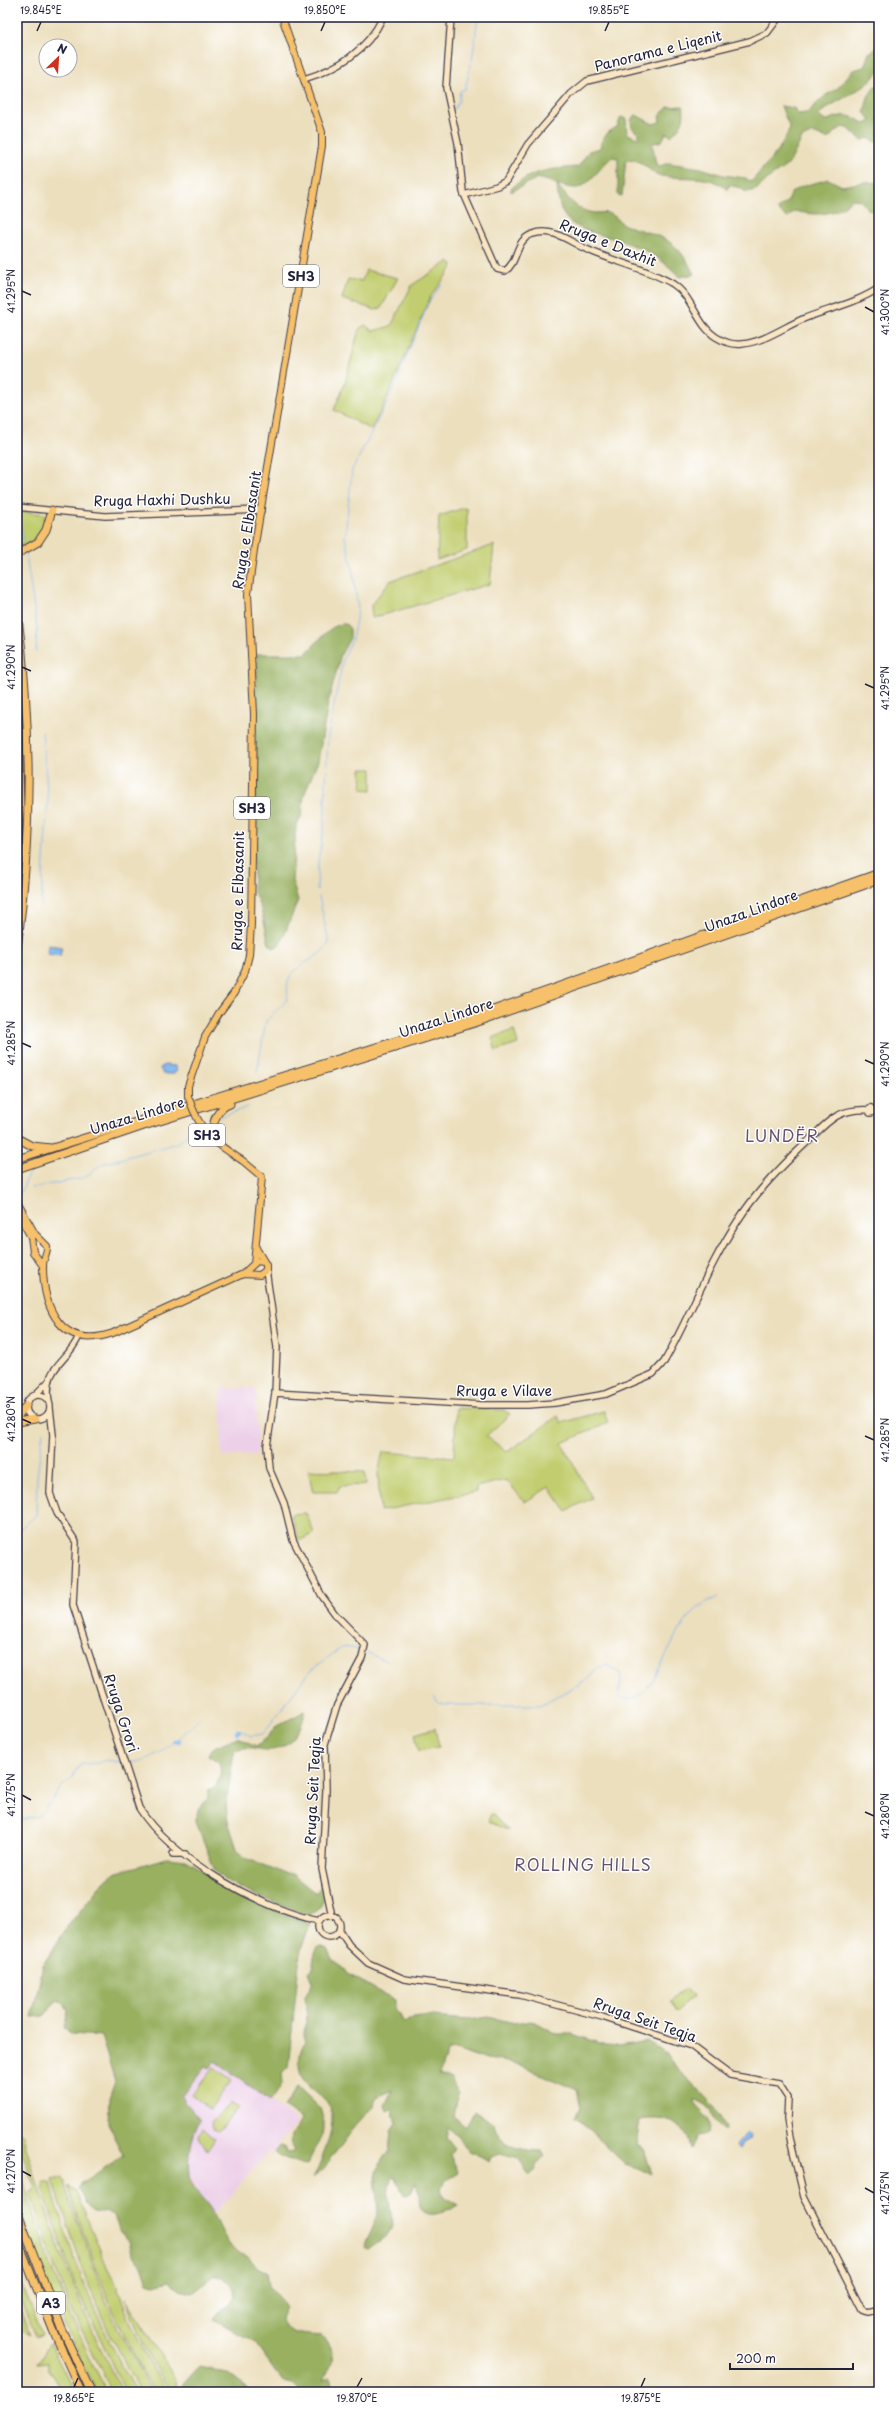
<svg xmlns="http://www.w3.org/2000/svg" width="896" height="2409" viewBox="0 0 896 2409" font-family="'Playpen Sans',sans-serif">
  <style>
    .built { fill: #edd0e8 }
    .green { fill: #c1cd6e; stroke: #727854 }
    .forest { fill: #98b061; stroke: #5d694e }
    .water { fill: #80b5ee; stroke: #516c94 }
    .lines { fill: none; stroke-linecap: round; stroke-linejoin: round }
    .stream { stroke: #80b5ee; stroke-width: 1 }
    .canal { stroke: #80b5ee; stroke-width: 4.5 }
    .secondary-casing { stroke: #403e4e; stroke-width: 8 }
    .primary-casing { stroke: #403e4e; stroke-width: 8 }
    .highway-casing { stroke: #403e4e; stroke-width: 9 }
    .secondary { stroke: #fbe6c4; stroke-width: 5.5 }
    .primary { stroke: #f6c16b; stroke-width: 6 }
    .highway { stroke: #f6c16b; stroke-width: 7 }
    .primary-bridge-casing { stroke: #403e4e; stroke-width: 8; stroke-linecap: butt }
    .primary-bridge { stroke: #f6c16b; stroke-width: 6 }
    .ticks { fill: none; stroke: #22223b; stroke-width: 1.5 }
    .labels { text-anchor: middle; stroke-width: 3; stroke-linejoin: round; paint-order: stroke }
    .shield { fill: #fff; stroke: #646476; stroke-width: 1 }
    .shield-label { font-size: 13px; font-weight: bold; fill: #22223b }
    .street-label { font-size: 14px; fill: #22223b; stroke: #fff }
    .quarter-label { font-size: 16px; letter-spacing: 1px; fill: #625170; stroke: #fff }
    .neatline { fill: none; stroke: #22223b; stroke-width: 1.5 }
    .ticks-label { font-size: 10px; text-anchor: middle; fill: #22223b }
  </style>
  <rect width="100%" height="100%" fill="#fff"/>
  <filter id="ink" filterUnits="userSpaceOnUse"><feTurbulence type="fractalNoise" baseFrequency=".025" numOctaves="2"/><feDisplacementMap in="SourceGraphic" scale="8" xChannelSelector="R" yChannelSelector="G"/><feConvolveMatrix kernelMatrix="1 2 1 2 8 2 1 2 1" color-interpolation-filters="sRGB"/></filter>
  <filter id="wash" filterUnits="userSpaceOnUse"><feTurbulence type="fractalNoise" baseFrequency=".012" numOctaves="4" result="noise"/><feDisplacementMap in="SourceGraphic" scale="16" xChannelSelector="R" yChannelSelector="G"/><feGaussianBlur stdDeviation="0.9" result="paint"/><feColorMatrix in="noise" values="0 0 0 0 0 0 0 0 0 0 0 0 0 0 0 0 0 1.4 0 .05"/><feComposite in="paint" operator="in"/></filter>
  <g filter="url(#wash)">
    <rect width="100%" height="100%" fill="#ecdfbd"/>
    <path class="built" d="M221,1388h34l3,66 -36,3z
      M216,2061l81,60 -25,33 -3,-3 -55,64 -15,-20 -9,-18v-27l5,-22 5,-8 -16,-18 -1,-7 23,-29z"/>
    <path class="green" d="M448,262l5,2 -1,4 -21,28 -48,111 -12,23 -37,-20 11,-27 14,-54 6,-4 8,6 18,-5 21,-41z
      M366,270l32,8 -17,30 -6,2 -33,-11 6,-20 14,2z
      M464,508l3,1v41l-30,10 2,-44z
      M17,511l28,3c2,14 -12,37 -28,30z
      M494,545l-4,39 -118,34 -1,-13 19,-24z
      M361,769h11v21l-10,-1z
      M514,1030l4,14 -22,7 -4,-13z
      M456,1408l48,2 6,4 -24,22 21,16 51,-36 3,7 43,-12 4,12 -46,20 30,55 -26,13 -17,-24 -24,15 -19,-22 -30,7v5l-96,19 -2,-38 5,-21 71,5z
      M308,1470l57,2 1,13 -26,1 -3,6h-24z
      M306,1513l8,20 -15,8 -8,-27z
      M435,1728l4,19 -20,4 -4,-17z
      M491,1814h2l16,17 -21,-10z
      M686,1988l7,9 -17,14 -7,-10z
      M214,2067l18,13 -22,29 -18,-14z
      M231,2102l8,6 -20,23 -6,-2 -2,-6z
      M203,2128l12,11 -8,12 -8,-16z
      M17,2129l8,8 -1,3c26,87 56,171 98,252h-10l-44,-90 -38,-109 6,-5 -19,-48z
      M17,2159c23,81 51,158 90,233h-10c-30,-59 -66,-135 -80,-199 -2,-11 0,-23 0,-34z
      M62,2178l42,118 14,33 34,63h-11l-3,-5 -32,-61 -20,-47 -33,-99z
      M42,2183h9c19,72 48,145 86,209h-12l-51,-110 -32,-94 2,-1z
      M68,2186l8,6 32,77 7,13 16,42 22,46 14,22h-12c-37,-58 -66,-140 -87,-206z
      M17,2272l25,62 -6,3 -19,-44z
      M125,2299l51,81 1,12h-6c-21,-27 -33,-61 -46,-93z
      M17,2302l13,33 -10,-5 -3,-8z
      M50,2343l24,49h-11l-15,-24v-5l-10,1z"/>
    <path class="forest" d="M879,47v24c-18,23 -40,26 -61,44l7,6c18,-7 23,-8 40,3l7,-4 -8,-7 4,-16 7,-11 4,1v56l-11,-5 -6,2 -15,-12 -5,-1 -15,12 -14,-6 -11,5 -13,26 -19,13 -14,13 -10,2 -5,-4 -12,-3 -2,5c-15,-17 -45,-10 -65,-14 -14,-3 -20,-19 -36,-16l-4,36 -4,-1v-37l-6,-1c-10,8 -26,33 -38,31 -13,-1 -25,-8 -37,-10l-26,14v-3c19,-19 41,-20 67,-22l11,-16 11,-3c2,-11 7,-16 17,-21l4,-10 5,2 1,15 11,4 1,-4c-7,-5 -9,-8 -7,-16l4,-3 17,9 7,-2 -1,-6 9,-9 15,-1c3,14 -2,21 -12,30l-5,-3 -4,8 -11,3c5,8 2,16 7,23l10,-4 33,5 22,7 22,3 6,4 26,-30 13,-23 -9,-23 13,2 4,6 9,-1 19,-18 12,-7 15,-18 11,-3 5,-14z
      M828,179l14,7 23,-4 14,1v29l-11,-3 -8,-9 -9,-1c-12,17 -37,17 -56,12l-8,7 -10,-9c4,-3 10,-6 12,-10 1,-1 2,-6 2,-6 10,-9 24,-9 37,-14z
      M557,184c9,13 21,28 38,29 4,0 8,-1 12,0 10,2 13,11 20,13 36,11 49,12 67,48l-14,3c-19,-19 -31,-26 -56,-35 -15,-6 -43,-10 -55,-21 -10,-9 -11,-24 -12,-37z
      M346,624l4,5v9l-9,16 -13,49 -10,58 -14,34 -2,19 -6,13 -4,54 6,19 -17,43 -7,5 -5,-4 -8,-35 -8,-19 4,-236h48c12,-10 24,-31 41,-30z
      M305,1711c-2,13 -5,19 -13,28 -22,23 -39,1 -58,12l-8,56 2,14 9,28 8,9 36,14 11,2 22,18h3l5,-8c4,14 1,28 -17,31 -25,-12 -71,-24 -90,-44l-20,-52 5,-13 8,-8v-8l8,-4 5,-13 -2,-11 -10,-6 -1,-2 6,-7 23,-10 19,9 12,-9 7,-10z
      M166,1858l20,2 21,12 25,21 78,31 -10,29 -12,115 -6,6 1,9 -13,18 -54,-40 -6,7 -4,-2 -23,29 1,7 16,18c-9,16 -12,37 -10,56 2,16 18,25 24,39 6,12 11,26 21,36 3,4 9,3 13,6 7,6 8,12 19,14l2,15 17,21 -5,11c6,19 25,16 41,18 14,19 13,24 1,44l7,-2 5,14h-35l-4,-6 -12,-3 -29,-40 -41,-24c6,-11 18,-14 22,-23 -1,-11 -12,-19 -22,-21l-22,18 -12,-3 -11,-9 -15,4 -6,-2 -5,-15 -11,-14 -3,-14 -9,-8 -6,-16 -5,-3 -15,-2 -8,-7 -8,-15 4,-6 42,-28 -16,-32 1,-24 6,-18 -14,-45 -28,-2 -9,-5 4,-19 -4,-7 -7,-3 -13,16 -12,1 11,-52 24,-38 33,-41 14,-13z
      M319,1946l8,3 5,11 13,9 3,5 47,26v12l5,3 4,8 10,-6 6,-1 49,4 19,-3 27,6 16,-3 25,14h16l34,11 13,1 28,-5 21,14 8,12 39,40 11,20 -2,4 -10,-12 -3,-10 -17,-9c-1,10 23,16 14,33l-11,2 -6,14c-4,-27 -28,-33 -51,-29l-4,25 8,4 8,26 -14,-7 -13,-4 -49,-47 5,-10 -4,-17 -63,-27 -39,-6 -19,-7 -8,1 -10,24 13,4 7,14 -4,24 12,10 8,-17 20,14c5,22 28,27 48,27l3,6 -10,8 1,5 -7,6 -10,-18 -19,-5 -8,3 -2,5 -14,-8h-5c-9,-6 -12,-21 -23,-24l-2,8 8,10 -4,8 9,18 -15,9 -3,8 4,8 13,7c-10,6 -29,15 -37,4l-1,-14 -4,-12 -6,10 -6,1 -10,-17 -3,1 -3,16 5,32 -7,10 -18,13 -3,-1 1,-6 12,-27 -3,-43 14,-21 2,-21 5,-7 -4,-14 -5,3 -2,-6 7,-16 -16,8 -4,11c-23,18 -36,49 -59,69 8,-16 23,-50 18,-68 -7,-20 -32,-21 -32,-46 1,-10 1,-14 6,-22l-2,-8 4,-12 -2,-25 8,-15 -4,-10c7,-6 2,-18 10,-26z
      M297,2086l23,22 4,14v8l-17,35c-6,0 -30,-9 -33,-14l7,-5 3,1 2,5 8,-1c-7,-19 2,-18 7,-32l-17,-12z
      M199,2367l28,6 24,19h-70l5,-11z"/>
    <path class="water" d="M48,945l14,2 -2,9 -13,-2z
      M165,1065l10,1 2,5 -3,3h-11l-3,-6z
      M748,2131l3,3 -1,5 -8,4 -3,6 -4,-5z"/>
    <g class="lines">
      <path class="stream" d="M472,61l6,-44
        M454,109l5,-8 1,-10 5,-2 6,-25
        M18,512l6,30
        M26,555l11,73 -1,24
        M317,890l1,-29 6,-33 4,-92 15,-77 9,-19 6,-31 -6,-43 -7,-29 7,-67 38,-73 38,-93 14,-20
        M41,906l7,-107 -6,-67
        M257,1072l9,-51 21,-21c2,-7 -1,-13 1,-19 7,-19 31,-20 41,-38l-10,-46
        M220,1117l28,-10
        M24,1136l-6,-45 8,-66
        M31,1188l53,-10 18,-14 75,-21 16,-13
        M17,1195l6,-7 6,-16
        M17,1532l19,-17 1,-38 6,-45
        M366,1652l23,10
        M433,1697l6,6 7,2h94l44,-23 8,-7 4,-7 11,-3 13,8 1,10 -3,12c9,9 22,2 29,-7 20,-25 35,-84 71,-90
        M237,1729l14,7 12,-2 47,-63 31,-23 5,-1 15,3
        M127,1763c29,0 53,-27 73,-45
        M17,1820l19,-3 5,-3 22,-29 10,-7 1,-5 7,-9 17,-1 8,-3 16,3"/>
      <path class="canal" d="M237,1732l2,-1
        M174,1741h5"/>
    </g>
  </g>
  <g filter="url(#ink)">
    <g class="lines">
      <g class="secondary-casing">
        <path id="secondary" d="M451,17l-5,71 12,55 5,49 34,77 8,2c14,-9 9,-31 28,-37 20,-7 35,7 53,15 28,13 60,19 87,35 20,13 23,40 43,53 8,5 17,8 26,7 22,-2 42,-17 61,-25 25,-10 54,-16 76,-31
          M304,79c35,-11 63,-28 79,-62
          M464,195l33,-9 9,-5 22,-37 43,-50 16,-13 163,-40 17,-8 12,-16
          M17,507l88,9 156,-6
          M266,1270l11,77 -2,46 -8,53 2,22 15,35 9,37 29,56 13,18 30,31 -3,13 -25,47 -12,39 1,47 -4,78 10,47
          M275,1393l207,12h46l27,-2 51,-9 47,-20 11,-12c26,-46 44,-96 73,-140 19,-30 43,-54 68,-78 22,-21 31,-36 64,-34l2,-2 3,4 -4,1 -1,-3
          M35,1395l13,-13
          M26 1407a12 12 0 1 1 24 0a12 12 0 1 1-24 0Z
          M49,1402c-6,-37 19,-39 30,-66
          M50,1408l3,27 -3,58 7,20 19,29 -3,63 66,203c31,50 122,101 180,113
          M173,1854h12
          M318 1926a11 11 0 1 1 22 0a11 11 0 1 1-22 0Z
          M339,1930l10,15 19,18 36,16 116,16 82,22 89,29 39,29 49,9 9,14 -1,21 3,19 14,59 58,113 5,2 12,-3"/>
      </g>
      <g class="primary-casing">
        <path id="primary" d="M188,1096v-10l17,-49 14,-24 15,-20 11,-22 4,-16 2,-30 3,-211 -6,-120 6,-44 68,-404v-14l-40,-115
          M243,1161l19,16 -8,87
          M17,1202l18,32 12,12c1,6 -4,12 -4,20 0,43 19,85 70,67l130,-59 14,-13 6,1
          M17,1212l14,25 2,15 10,14
          M243,1274l17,1 6,-5v-5l-10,-17"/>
      </g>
      <g class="highway-casing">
        <path id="highway" d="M17,554l21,-12 8,-12 6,-20
          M17,609c15,114 15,226 0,340
          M17,691l3,118 -3,36
          M214,1135c-3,-13 4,-27 16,-31
          M17,1138l15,8 19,2
          M17,1159l459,-143 403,-143
          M17,1169l127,-43 331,-103 404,-143
          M17,1417l9,-11
          M17,1422l18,-3
          M17,2211l45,118 29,63
          M17,2238l36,92 28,62"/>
      </g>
      <use href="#secondary" class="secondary"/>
      <use href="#primary" class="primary"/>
      <use href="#highway" class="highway"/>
      <g class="primary-bridge-casing">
        <path id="primary-bridge" d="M188,1096c13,38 23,44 55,65"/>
      </g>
      <use href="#primary-bridge" class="primary-bridge"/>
    </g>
  </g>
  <path class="ticks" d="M37,31l4,-9M321,31l4,-9M605,31l4,-9M22,291l9,4M865,307l9,5M22,667l9,4M865,684l9,4M22,1043l9,4M865,1060l9,4M22,1419l9,4M865,1436l9,4M22,1795l9,5M865,1812l9,4M22,2171l9,5M865,2188l9,5M74,2387l4,-9M357,2387l5,-9M641,2387l4,-9"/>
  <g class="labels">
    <g class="shield">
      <rect x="283" y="265" width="36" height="22" rx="3"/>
      <rect x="234" y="797" width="36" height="22" rx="3"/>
      <rect x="189" y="1124" width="36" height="22" rx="3"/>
      <rect x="37" y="2292" width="28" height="22" rx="3"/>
    </g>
    <g class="shield-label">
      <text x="301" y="281">SH3</text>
      <text x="252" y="813">SH3</text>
      <text x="207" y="1140">SH3</text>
      <text x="51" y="2308">A3</text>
    </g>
    <g class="street-label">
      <text transform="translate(658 51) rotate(-14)" y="5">Panorama e Liqenit</text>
      <text transform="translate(608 243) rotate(22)" y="5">Rruga e Daxhit</text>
      <text transform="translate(162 500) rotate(-1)" y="5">Rruga Haxhi Dushku</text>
      <text transform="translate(247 530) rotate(-81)" y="5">Rruga e Elbasanit</text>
      <text transform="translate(238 891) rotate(-89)" y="5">Rruga e Elbasanit</text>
      <text transform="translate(751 911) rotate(-20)" y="5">Unaza Lindore</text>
      <text transform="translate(446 1018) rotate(-18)" y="5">Unaza Lindore</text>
      <text transform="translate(137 1116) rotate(-17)" y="5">Unaza Lindore</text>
      <text x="504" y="1396">Rruga e Vilave</text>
      <text transform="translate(121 1713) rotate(72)" y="5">Rruga Grori</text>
      <text transform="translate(313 1791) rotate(-87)" y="5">Rruga Seit Teqja</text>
      <text transform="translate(645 2020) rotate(19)" y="5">Rruga Seit Teqja</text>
    </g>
    <g class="quarter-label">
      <text x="782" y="1142">LUNDËR</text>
      <text x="583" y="1871">ROLLING HILLS</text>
    </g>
  </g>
  <rect width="896" height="2409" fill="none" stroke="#fff" stroke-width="44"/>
  <g transform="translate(58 58) rotate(25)"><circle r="19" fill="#ffffff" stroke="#a7a7b1"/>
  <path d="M0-3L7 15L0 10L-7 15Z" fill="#c8321e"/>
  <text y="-6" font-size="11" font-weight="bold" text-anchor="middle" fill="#22223b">N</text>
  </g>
  <path d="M730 2363v6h123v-6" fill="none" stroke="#22223b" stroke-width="2"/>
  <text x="736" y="2363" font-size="12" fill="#22223b" stroke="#ffffff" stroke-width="3" paint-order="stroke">200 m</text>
  <rect x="22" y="22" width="852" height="2365" class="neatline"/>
  <g class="ticks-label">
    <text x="41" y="14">19.845°E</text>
    <text x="325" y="14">19.850°E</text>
    <text x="609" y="14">19.855°E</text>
    <text transform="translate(11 291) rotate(-90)" y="4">41.295°N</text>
    <text transform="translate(885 312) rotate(-90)" y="4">41.300°N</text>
    <text transform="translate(11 667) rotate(-90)" y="4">41.290°N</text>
    <text transform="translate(885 688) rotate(-90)" y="4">41.295°N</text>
    <text transform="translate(11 1043) rotate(-90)" y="4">41.285°N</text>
    <text transform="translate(885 1064) rotate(-90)" y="4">41.290°N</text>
    <text transform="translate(11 1419) rotate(-90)" y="4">41.280°N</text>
    <text transform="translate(885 1440) rotate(-90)" y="4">41.285°N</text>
    <text transform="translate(11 1795) rotate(-90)" y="4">41.275°N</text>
    <text transform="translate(885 1816) rotate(-90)" y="4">41.280°N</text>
    <text transform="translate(11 2171) rotate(-90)" y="4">41.270°N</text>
    <text transform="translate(885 2193) rotate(-90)" y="4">41.275°N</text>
    <text x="74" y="2402">19.865°E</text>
    <text x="357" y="2402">19.870°E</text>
    <text x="641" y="2402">19.875°E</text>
  </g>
</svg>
